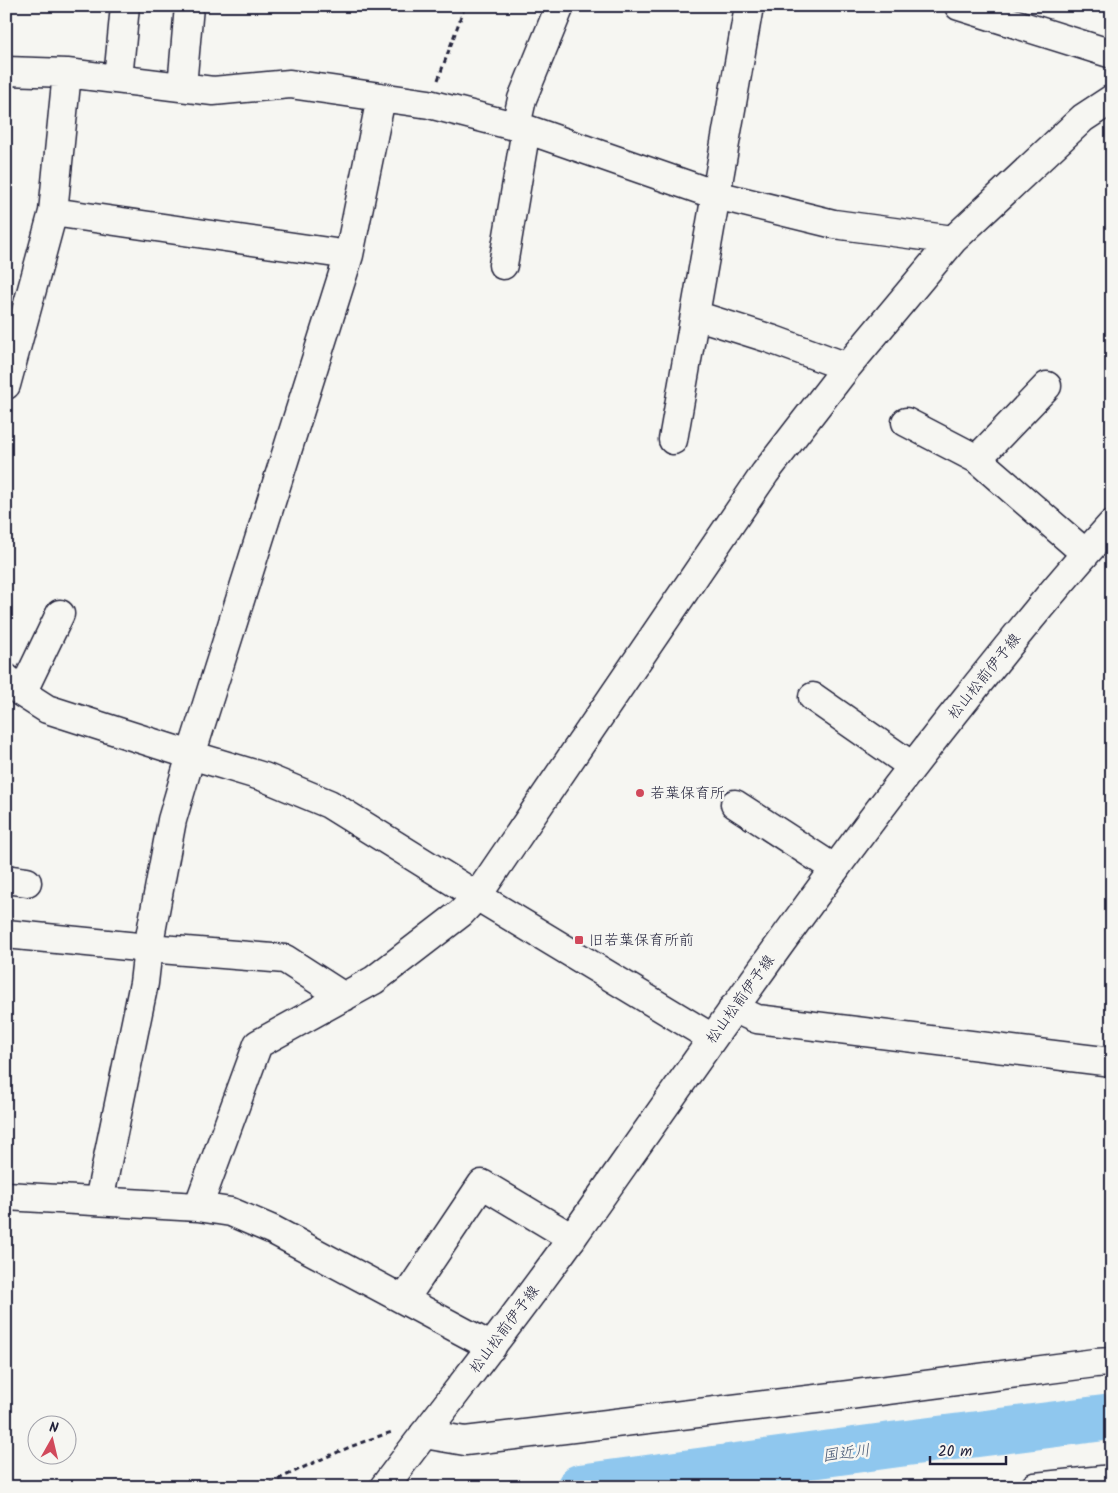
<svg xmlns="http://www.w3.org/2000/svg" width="1118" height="1493" viewBox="0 0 1118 1493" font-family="Kalam,'Klee One',sans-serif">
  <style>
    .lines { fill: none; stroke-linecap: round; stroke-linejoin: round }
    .river { stroke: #8fc7ee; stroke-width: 46 }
    .street-casing { stroke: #22223b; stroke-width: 31 }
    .secondary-casing { stroke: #22223b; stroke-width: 31 }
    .path { stroke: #22223b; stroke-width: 3; stroke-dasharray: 5 4; stroke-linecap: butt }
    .street { stroke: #f6f6f2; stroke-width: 28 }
    .secondary { stroke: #f6f6f2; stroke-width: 28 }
    .poi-dot { fill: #d1495b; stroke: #f6f6f2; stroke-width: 2 }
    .labels { text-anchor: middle; stroke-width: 5; stroke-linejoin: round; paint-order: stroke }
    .street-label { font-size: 15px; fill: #22223b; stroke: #f6f6f2 }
    .poi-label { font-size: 15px; fill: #22223b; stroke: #f6f6f2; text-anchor: start }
    .water-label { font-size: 16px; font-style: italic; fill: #435471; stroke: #f6f6f2 }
  </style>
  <rect width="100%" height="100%" fill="#f6f6f2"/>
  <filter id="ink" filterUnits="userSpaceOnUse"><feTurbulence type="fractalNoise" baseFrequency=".02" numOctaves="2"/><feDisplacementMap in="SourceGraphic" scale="10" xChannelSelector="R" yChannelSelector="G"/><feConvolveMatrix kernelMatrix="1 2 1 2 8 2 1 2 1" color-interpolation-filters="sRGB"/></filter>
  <g filter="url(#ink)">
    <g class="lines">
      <path class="river" d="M580,1487l319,-43 213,-27"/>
      <g class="street-casing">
        <path id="street" d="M959,6l153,48
          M6,71l61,2 146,18 77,-7 139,20 97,25 190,66 118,29 119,16
          M118,79l7,-73
          M182,87l7,-81
          M516,126l6,-27 38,-93
          M53,212l296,43
          M503,265l23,-136
          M695,315l76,24 76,28
          M6,385l47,-173 14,-139
          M906,422l71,37 108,94
          M673,440l76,-434
          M977,459l70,-73
          M6,678l16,15 25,16 144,46 73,22 65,27 148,92 235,142
          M22,693l38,-79
          M813,697l99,69
          M735,804l100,65
          M6,879l21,3
          M6,934l142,14 137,11 59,38
          M733,1008l24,11 355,43
          M6,1196l192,11 33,5 42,18 219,117
          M99,1201l45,-218 4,-35 24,-128 19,-65 158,-500 32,-157
          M198,1207l60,-163 116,-64 87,-67 16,-17 288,-423 82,-106 106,-127 130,-122 29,-19
          M404,1300l78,-116 90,54
          M424,1434l41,7 384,-46 246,-32 17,-1
          M1035,1487l77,-8"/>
      </g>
      <g class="secondary-casing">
        <path id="secondary" d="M384,1487c63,-84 129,-166 190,-252 127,-180 252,-362 390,-534 48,-60 96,-120 148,-177"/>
      </g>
      <path class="path" d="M438,80l27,-74
        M262,1487c42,-20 85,-41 130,-55"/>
      <use href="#street" class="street"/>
      <use href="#secondary" class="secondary"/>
    </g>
  </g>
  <g class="poi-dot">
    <circle cx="640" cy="793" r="5"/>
    <rect x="574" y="935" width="10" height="10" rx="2.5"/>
  </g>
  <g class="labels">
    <g class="street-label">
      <text transform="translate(984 676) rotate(-51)" y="5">松山松前伊予線</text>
      <text transform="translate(740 999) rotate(-54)" y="5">松山松前伊予線</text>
      <text transform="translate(504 1329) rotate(-53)" y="5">松山松前伊予線</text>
    </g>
    <g class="poi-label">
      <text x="650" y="798">若葉保育所</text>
      <text x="589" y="945">旧若葉保育所前</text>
    </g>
    <g class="water-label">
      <text transform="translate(846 1452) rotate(-7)" y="6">国近川</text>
    </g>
  </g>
  <rect width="1118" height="1493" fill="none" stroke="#f6f6f2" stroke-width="25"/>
  <rect x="12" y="12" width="1093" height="1468" fill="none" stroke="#22223b" stroke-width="2" filter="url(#ink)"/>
  <g transform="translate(52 1440) rotate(8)"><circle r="24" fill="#f6f6f2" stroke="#a1a1a9"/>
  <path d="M0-4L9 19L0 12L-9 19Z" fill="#d1495b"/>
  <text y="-8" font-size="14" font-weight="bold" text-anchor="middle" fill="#22223b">N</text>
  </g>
  <path d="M930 1456v8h76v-8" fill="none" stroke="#22223b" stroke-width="2.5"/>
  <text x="938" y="1456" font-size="15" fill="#22223b" stroke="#f6f6f2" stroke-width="4" paint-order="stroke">20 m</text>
</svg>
